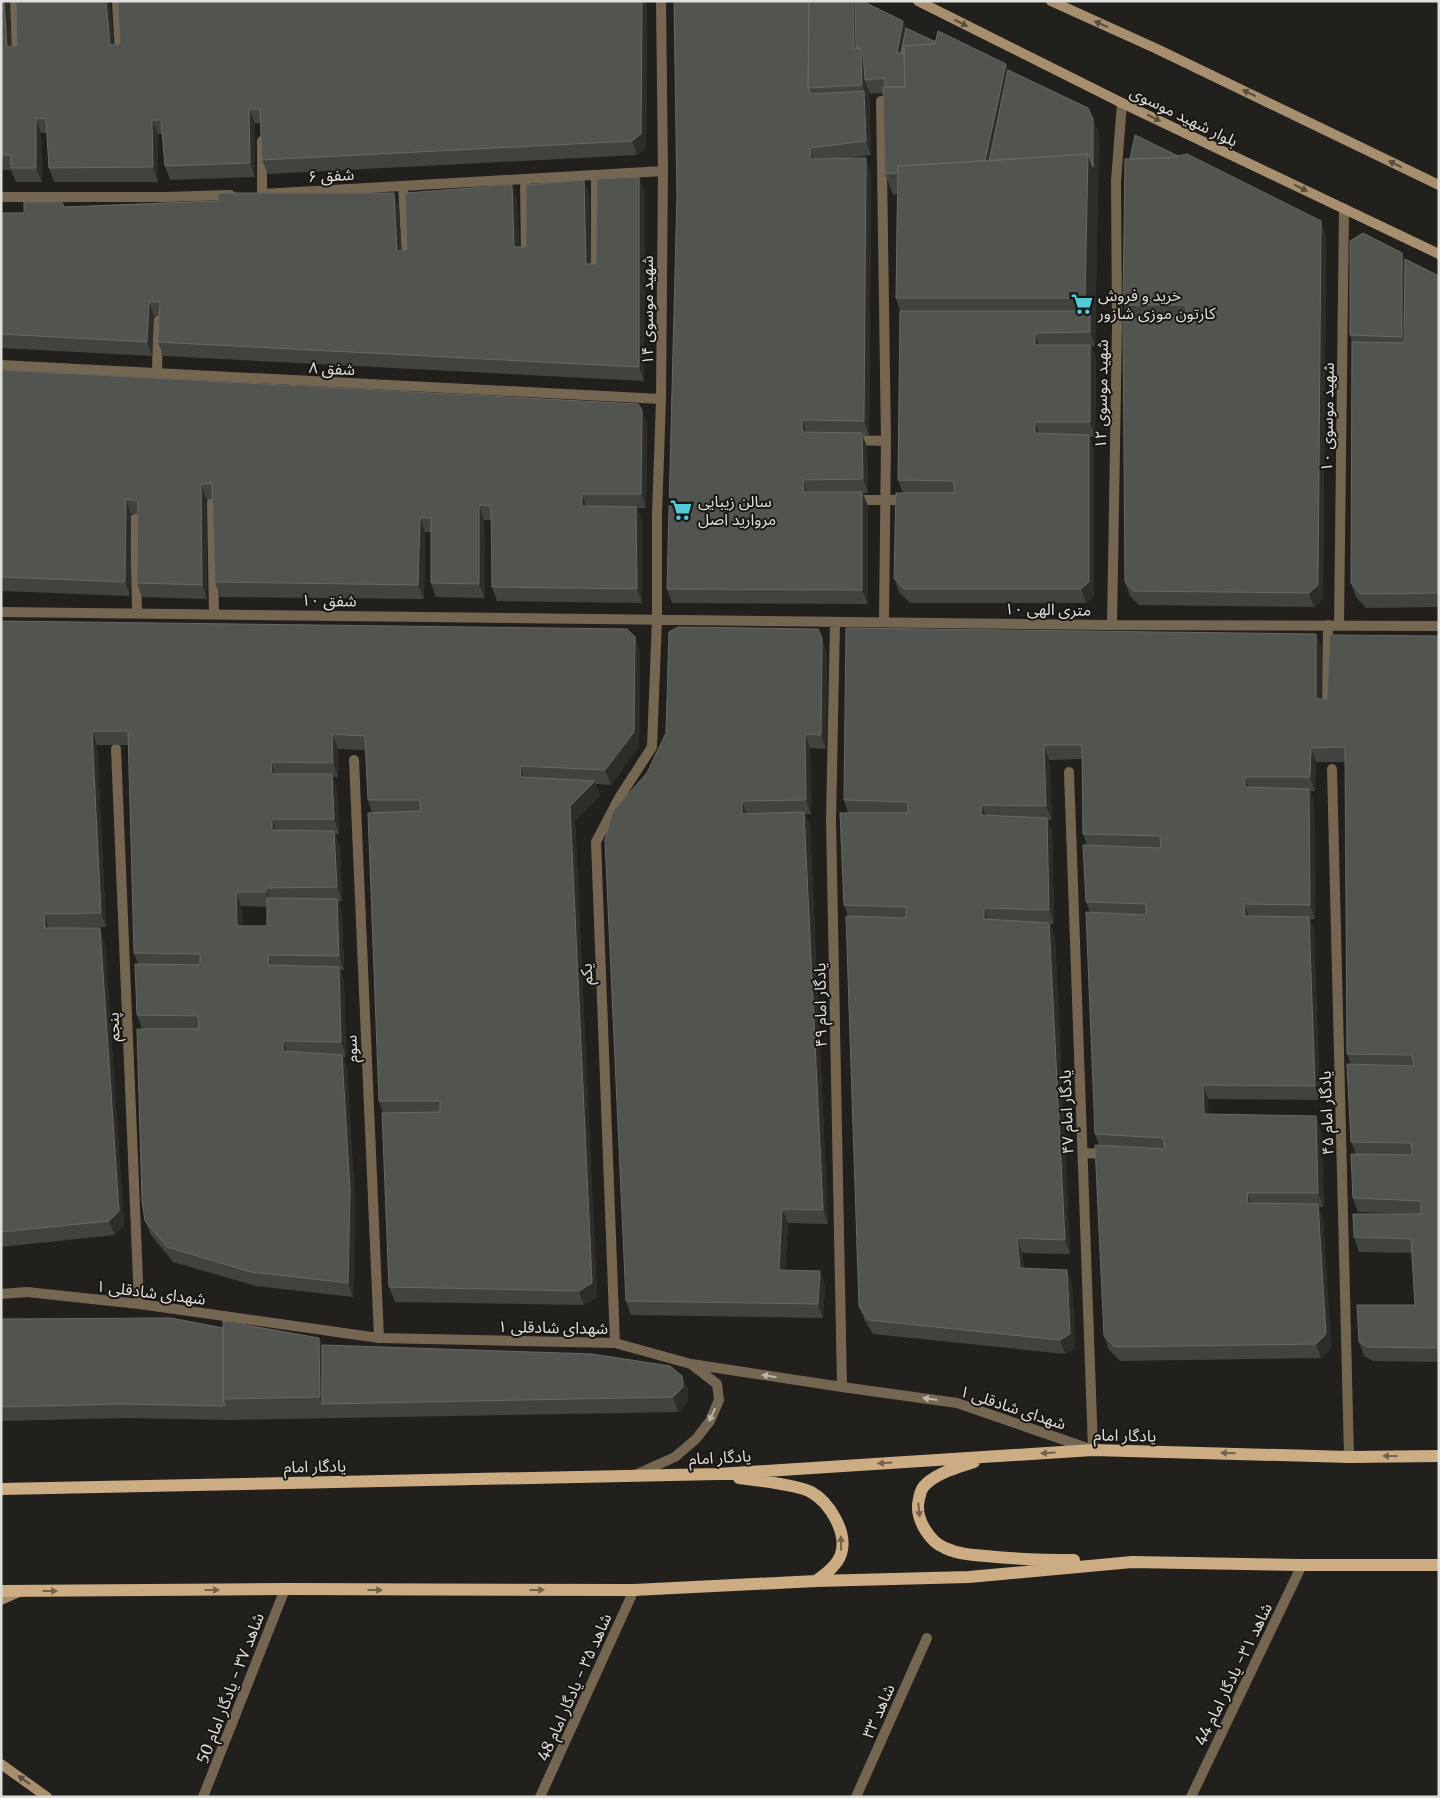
<svg xmlns="http://www.w3.org/2000/svg" width="1440" height="1798" viewBox="0 0 1440 1798" font-family="Merriweather,'Noto Sans Arabic',serif">
  <style>
    .lines { fill: none; stroke-linecap: round; stroke-linejoin: round }
    .lane { stroke: #756652; stroke-width: 10 }
    .street { stroke: #756652; stroke-width: 10 }
    .secondary { stroke: #a68e6e; stroke-width: 10 }
    .primary { stroke: #ccac83; stroke-width: 12 }
    .wall { fill: #41433e; fill-rule: evenodd }
    .shaded-wall { fill: #2d2e29 }
    .building { fill: #52544f; stroke: #686965 }
    .oneway { fill: #584d3c }
    .oneway2 { fill: #bbb5ac }
    .oneway3 { fill: #72624b }
    .labels { text-anchor: middle; stroke-width: 4; stroke-linejoin: round; paint-order: stroke }
    .street-label { font-size: 16px; fill: #e0dfdc; stroke: #181713 }
    .poi-label { font-size: 16px; fill: #e0dfdc; stroke: #181713; text-anchor: start }
  </style>
  <rect width="100%" height="100%" fill="#21201c"/>
  <g class="lines">
    <path class="lane" d="M15,1l2,55
      M117,1l3,54
      M262,141v53
      M596,175v99
      M525,179l1,77
      M403,186l4,74
      M157,374l1,-53
      M851,440l35,1
      M854,500h55
      M212,502l2,112
      M135,519l2,94
      M1327,709l1,-84
      M1083,1153l24,1"/>
    <path class="street" d="M881,101l5,340 -2,180
      M262,194l401,-23
      M1,197h164l65,-2
      M1,365l660,34
      M1,612l1111,13 327,1
      M835,622l-4,198 11,567
      M1112,625l5,-299 -1,-145 6,-78
      M1339,625l5,-416
      M116,749l23,555
      M354,760l25,578
      M1332,769l17,688
      M1,1294l26,-2 112,12 240,34 236,5 76,21 151,23 115,16 136,47 -24,-678
      M615,1343l-19,-501 23,-44 33,-51 5,-128v-104l4,-116 2,-228 -2,-170
      M637,1474l38,-17 21,-18 14,-18 9,-21 -2,-16 -26,-20
      M203,1797l82,-208
      M540,1797l94,-207
      M856,1797l71,-159
      M1191,1797l111,-232"/>
    <path class="secondary" d="M918,1l204,102 317,151
      M1051,1l106,48 282,136
      M1,1600l18,-8
      M1,1764l46,33"/>
    <path class="primary" d="M974,1462c-16,5 -36,11 -48,22 -6,5 -7,14 -8,21 -1,16 12,37 27,43 13,6 27,7 41,8 29,3 59,4 88,4
      M739,1478c16,2 60,7 72,14 18,10 37,40 30,62 -4,12 -16,20 -25,27
      M1,1489l717,-15 375,-24 256,7 90,-1
      M1,1591l284,-2 349,1 182,-9 153,-4 163,-15 170,3h137"/>
  </g>
  <path class="wall" d="M1,1l8,3 2,42 109,-2 -2,-43h529l-1,147 -9,7 -369,19 -6,-14 -1,-37h-6v54l-85,3 -5,-14 -3,-32h-4v48h-104l-5,-14 -2,-35h-6l1,49h-26l-5,-12h-10z
    M674,1l229,20 3,7 30,14 70,22 2,6 91,63 -4,213h-4l5,13 -1,78h-5l4,12v147l-8,7h-176l-11,-11 -5,-14 9,-85 -5,-13 2,-169 -4,-13 1,-104 -4,1 -8,-21 -2,-81 -13,1 -1,-3 2,64 -21,3 21,14 -2,263h-7l5,13 1,45h-5l5,13v98l-196,-1 -5,-14 10,-394z
    M584,180l5,14 2,70h5l49,-73 -1,190 -481,-25 -5,-14 1,-26h-5l-2,40 -151,-8v-135h23l40,-6 330,-14 5,14 2,43h6l110,-50 2,47h7z
    M1326,235l-3,364 -9,8 -175,-2 -9,-9 -5,-14 3,-264 -5,-13z
    M1402,253l3,6 34,17v331l-73,1 -10,-11 -5,-14 1,-241 -2,-7z
    M1,370l641,40 5,14 -1,84h-9l5,13v82l-145,-2 -5,-14 -1,-67h-7l1,78 -49,-1 -5,-14v-51h-6l-1,67 -204,-2 -5,-15 -2,-83h-7l1,100 -65,-2 -5,-14 1,-69h-7l-1,82 -129,-5z
    M1,621l639,30 -1,95 -28,39 -15,-1 4,12 -25,25 22,476 -13,8 -189,-3 -6,-15 -6,-174 -4,-12 -7,-288 -4,-13 -3,-50 -27,-1v28h-6l5,12 2,45h-4l5,11 2,56h-4l4,12 2,57h-4l4,11 2,76h-3l4,12 8,135 -2,93 -97,-11 -83,-24 -22,-27 -6,-14 -3,-192 -5,-14 1,-51 -4,-11 -5,-208h-32l9,182 -30,1 29,15 19,282 -9,10 -114,12zM241,906l26,1v19h-25z
    M1316,634l6,14 -1,51h6l112,-63v726l-66,-1 -9,-5 -5,-14 56,-37 -3,-52 -53,-1 -5,-15 58,-23 -54,-2 -5,-14 3,-44 -5,-12v-78l-4,-10 -2,-292h-29l-1,29h-5l4,12 1,116h-5l4,12 6,169 -112,-1v15l108,2 5,15 3,76h-5l4,11 8,130 -10,10 -201,3 -11,-11 -5,-14 -5,-191 -4,-11 -5,-222 -4,-10 1,-57 -4,-11 -1,-75 -33,1 3,60h-4l4,12 2,92h-4l5,14 15,316 -48,-1 2,15 48,16 3,64 -10,6 -192,-20 -8,-13 -6,-15 -11,-390 -4,-11 4,-92 -4,-13z
    M827,652l-1,97 -16,-1 1,66h-6l5,12 18,398 -40,-1 -3,47 40,15 -2,33 -192,-3 -5,-14 21,-528z
    M1,1319l222,9 96,10 3,7 360,31 6,14v11l-10,11 -448,8 -105,-2 -124,3z"/>
  <path class="shaded-wall" d="M4,1h4l1,3 3,57 -5,-14z
    M106,1h4l5,58 -5,-14z
    M642,1h5l-1,147 -9,7 -5,-14z
    M853,1h3l12,68 -3,11 4,11 2,64 -5,-14 -2,-50 -2,-6 -8,-36z
    M903,21l5,14 -4,25 -7,-7z
    M1006,64l7,21 -27,89 -2,-6z
    M249,109l6,14v54l-5,-14z
    M36,118l5,15 1,49 -6,-14z
    M1093,119l6,14 -1,48 -5,-14z
    M152,120l6,14v48l-5,-15z
    M810,148l5,14 -4,-3z
    M1088,154l10,27 -3,165 -5,-14v-21l-5,-13z
    M866,158l5,14 -2,263 -5,-14z
    M639,177l6,14 -1,190 -5,-14z
    M584,180l5,14 2,85 -5,-15z
    M512,185l5,15 2,61 -5,-14z
    M394,193l5,14 3,58 -5,-14z
    M1321,221l5,14 -3,364 -9,8 -5,-14z
    M1402,253l8,21 -1,83 -7,-20z
    M149,302l5,14 -2,40 -5,-14z
    M1035,333l5,15 -5,-3z
    M1090,345l6,14 -1,78 -5,-15z
    M642,410l5,14 -1,84 -5,-14z
    M802,420l5,14 -4,-2z
    M1035,422l5,14 -5,-3z
    M862,433l5,15 1,45 -5,-14z
    M1089,435l5,14v147l-8,7 -5,-14z
    M803,480l5,14 -4,-2z
    M201,484l5,15 1,100 -5,-14z
    M862,492l6,14v98l-6,-14z
    M582,494l5,14 -5,-2z
    M126,499l5,15 -1,82 -5,-14z
    M479,505l5,15 1,78 -6,-14z
    M636,507l6,14v82l-5,-14z
    M420,517l5,15 -1,67 -6,-14z
    M1316,634l6,14 -1,65 -5,-14z
    M635,637l5,14 -1,95 -28,39 -6,-15z
    M822,638l5,14 -1,97 -5,-14z
    M92,731l5,14 9,182 -5,-14z
    M332,734l6,15v28l-5,-14z
    M805,734l5,14 1,66 -5,-14z
    M1044,745l5,15 3,60 -6,-14z
    M1311,748l5,14 -1,29 -5,-14z
    M271,762l5,14 -4,-2z
    M520,766l5,14 -4,-3z
    M332,774l5,15 2,45 -5,-15z
    M1245,777l5,15 -5,-5z
    M595,781l5,15 -25,25 22,476 -13,8 -5,-14 -9,-485z
    M1309,789l5,14 1,116 -5,-14z
    M742,801l5,14 -5,-1z
    M982,805l5,14 -6,-4z
    M804,812l6,14 18,398 -5,-14z
    M1047,818l5,14 2,92 -5,-14z
    M272,819l5,14 -5,-3z
    M334,831l6,14 2,56 -5,-14z
    M266,888l5,14 1,5 -6,-15z
    M236,892l5,14 1,34 -5,-14z
    M337,899l5,14 2,57 -5,-14z
    M1244,904l6,14 -5,-2z
    M984,908l5,14 -5,-3z
    M44,914l5,15 -4,-1z
    M1309,917l5,14 6,169 -5,-14z
    M1049,923l6,15 15,316 -5,-14z
    M100,928l5,15 19,282 -9,10 -6,-14z
    M268,955l5,15 -4,-5z
    M339,967l5,14 2,76 -5,-15z
    M283,1041l6,14 -6,-4z
    M342,1055l5,14 8,135 -2,93 -5,-14z
    M1203,1085l5,14 1,30 -5,-15z
    M1316,1116l5,15 3,76 -6,-14z
    M1247,1193l5,14 -4,-4z
    M1318,1204l5,14 8,130 -10,10 -5,-14z
    M782,1209l6,14 -4,61 -5,-14z
    M1017,1238l5,15 3,29 -5,-14z
    M1067,1270l5,14 3,64 -10,6 -5,-14z
    M820,1271l5,14 -2,33 -5,-14z
    M319,1338l8,21 -5,45 -2,-7z
    M682,1376l6,14v11l-10,11 -5,-15z"/>
  <path class="building" d="M1,1h3l3,46 10,-2 -1,-44h90l4,44 10,-1 -2,-43h524l-1,133 -9,7 -370,19 -2,-51h-11l1,54 -85,3 -4,-46h-9l1,47 -104,1 -3,-49 -10,-1v50h-25v-13h-10z
    M674,1h135l-1,87 3,6 53,-3 2,50 -56,7 1,11 55,-1 -2,263 -62,-1v6l1,6 59,1 1,46 -60,1 1,12h58v98l-195,-1 10,-394z
    M809,1h44l1,48 7,-1 1,37 -54,3z
    M855,1h7l41,20 -6,32h7l1,34h-20v-9l-20,2 -2,-26 -2,-6h-5z
    M906,28l30,14 -1,2 -31,2v7h-3z
    M938,31l68,33 -21,97 -87,5 -1,7 -12,1 -2,-87h22l-1,-41 31,-2z
    M1008,70l80,38 5,11v48l-5,-13 -99,7z
    M1135,135l43,21 -9,2 -39,1z
    M1088,154l-3,144h-189l2,-132z
    M1187,154l134,67 -3,364 -9,8 -175,-2 -9,-9 -2,-263 63,-2v-12h-63l2,-146 44,-1z
    M639,177v190l-481,-25 2,-40h-11l-2,40 -146,-8v-121h23v-11h38l2,5 154,-6v-8h176l3,58 10,-1 -2,-57 107,-8 2,62h12v-62l58,-5 2,84h10l1,-85z
    M1363,233l39,20v84l-52,-2v-94z
    M1405,259l34,17v317l-78,1 -10,-11 1,-241 52,1z
    M900,311h190v21l-55,1v12h55v77h-55v11l54,2v147l-8,7h-177l-10,-11 2,-85h58v-12l-56,-1z
    M1,370l637,34 4,6 -1,84h-59v12l54,1 1,82 -145,-2 -1,-81 -12,-1v79l-48,-1v-65h-5l-6,-1 -2,68 -203,-3 -3,-98h-11l1,101 -65,-2 1,-82 -12,-2 -1,83 -124,-5z
    M1,621l626,8 8,8 -1,95 -29,38 -85,-4 1,11 74,4 -25,25 22,477 -13,8 -190,-4 -7,-174 58,-1v-11h-61l-11,-288 53,-2 -1,-11h-52l-3,-64 -33,-2 1,29 -62,-1 1,12h60l2,45h-62v11l62,1 3,56 -71,1v4h-30l1,34h30v-28l70,1 2,57 -71,-1 1,10 70,2 2,75 -58,-1v10l59,4 8,135 -2,93 -97,-11 -84,-25 -22,-26 -3,-21 -5,-171h62l-1,-13 -61,-1 -2,-51 65,1v-11l-66,-1 -6,-222h-36l9,182 -57,1 1,14h55l19,283 -10,10 -108,11z
    M678,627l140,2 4,9 -1,97 -16,-1 1,66 -64,1v13l62,-2 19,398 -41,-1 -3,61 41,1 -2,33 -192,-3 -21,-461 8,-29 34,-38 19,-40 3,-101z
    M846,628l470,6v65h11l3,-64 109,1v712l-71,-1 -9,-5 -2,-37h58l-4,-66 -57,-2 -1,-23h68v-13l-68,-3 -2,-44 61,1v-7l-1,-5 -60,-1 -4,-78 67,2 -2,-11 -65,-1 -2,-307 -34,1 -1,29h-65v10l64,2 1,116 -66,-1 1,12 64,1 6,169 -112,-1 1,29 112,2 2,77h-71l1,10 70,1 8,130 -10,10 -201,3 -11,-11 -9,-191 70,4 -2,-11 -68,-4 -9,-222 60,3v-11l-60,-2 -3,-57 78,3 -1,-12 -77,-2 -1,-89h-38l2,61 -64,-1 -1,10 66,3 2,92 -65,-2v11l65,4 16,317 -48,-2 3,30 47,2 3,64 -10,6 -192,-20 -9,-14 -13,-390 60,2v-11l-62,-2 -4,-92h68v-11l-64,-2z
    M171,1318l52,10v71l2,7 -105,-2 -119,3v-88z
    M223,1321l96,17 1,59 -97,2z
    M322,1345l270,9 78,12 12,10 1,11 -10,10 -351,7z"/>
  <defs><path id="oneway-solid" d="M-6-.8H1V-3.2L6.5 0L1 3.2V.8H-6Z" transform="scale(1.25)"/></defs>
  <g class="oneway">
    <use href="#oneway-solid" transform="translate(961 23) rotate(26)"/>
    <use href="#oneway-solid" transform="translate(1101 24) rotate(-156)"/>
    <use href="#oneway-solid" transform="translate(1249 93) rotate(-154)"/>
    <use href="#oneway-solid" transform="translate(1154 118) rotate(26)"/>
    <use href="#oneway-solid" transform="translate(1395 164) rotate(-154)"/>
    <use href="#oneway-solid" transform="translate(1301 188) rotate(26)"/>
    <use href="#oneway-solid" transform="translate(24 1780) rotate(-145)"/>
  </g>
  <g class="oneway2">
    <use href="#oneway-solid" transform="translate(769 1376) rotate(-171)"/>
    <use href="#oneway-solid" transform="translate(930 1399) rotate(-172)"/>
    <use href="#oneway-solid" transform="translate(712 1415) rotate(115)"/>
  </g>
  <g class="oneway3">
    <use href="#oneway-solid" transform="translate(1048 1453) rotate(177)"/>
    <use href="#oneway-solid" transform="translate(1228 1453) rotate(-179)"/>
    <use href="#oneway-solid" transform="translate(1390 1456) rotate(180)"/>
    <use href="#oneway-solid" transform="translate(885 1463) rotate(176)"/>
    <use href="#oneway-solid" transform="translate(919 1510) rotate(85)"/>
    <use href="#oneway-solid" transform="translate(841 1543) rotate(-91)"/>
    <use href="#oneway-solid" transform="translate(212 1590)"/>
    <use href="#oneway-solid" transform="translate(375 1590)"/>
    <use href="#oneway-solid" transform="translate(537 1590)"/>
    <use href="#oneway-solid" transform="translate(50 1591)"/>
  </g>
  <defs>
    <g id="supermarket-bare" transform="scale(1.725)"><path d="M-6-5.5h2.5l.6 2H6L4.5 2H-2.5L-4.4-4H-6ZM-1.5 3.2a1.3 1.3 0 1 0 .1 0ZM3 3.2a1.3 1.3 0 1 0 .1 0Z" fill="#52cbd8" stroke="#181713" stroke-width="2.5" paint-order="stroke"/></g>
  </defs>
  <g fill-rule="evenodd">
    <use href="#supermarket-bare" x="1082" y="304"/>
    <use href="#supermarket-bare" x="681" y="510"/>
  </g>
  <g class="labels">
    <g class="street-label">
      <text transform="translate(1184 116) rotate(26)" y="6">بلوار شهید موسوی</text>
      <text transform="translate(331 175) rotate(-3)" y="6">شفق ۶</text>
      <text transform="translate(647 310) rotate(-90)" y="6">شهید موسوی ۱۴</text>
      <text transform="translate(332 368) rotate(3)" y="6">شفق ۸</text>
      <text transform="translate(1101 394) rotate(-89)" y="6">شهید موسوی ۱۲</text>
      <text transform="translate(1327 417) rotate(-89)" y="6">شهید موسوی ۱۰</text>
      <text transform="translate(329 600) rotate(1)" y="6">شفق ۱۰</text>
      <text transform="translate(1048 609) rotate(1)" y="6">۱۰ متری الهی</text>
      <text transform="translate(586 974) rotate(-92)" y="6">یکم</text>
      <text transform="translate(820 1005) rotate(-91)" y="6">یادگار امام ۴۹</text>
      <text transform="translate(113 1027) rotate(-92)" y="6">پنجم</text>
      <text transform="translate(351 1049) rotate(-93)" y="6">سوم</text>
      <text transform="translate(1066 1112) rotate(-92)" y="6">یادگار امام ۴۷</text>
      <text transform="translate(1326 1113) rotate(-92)" y="6">یادگار امام ۴۵</text>
      <text transform="translate(151 1292) rotate(7)" y="6">شهدای شادقلی ۱</text>
      <text transform="translate(553 1327) rotate(1)" y="6">شهدای شادقلی ۱</text>
      <text transform="translate(1013 1407) rotate(18)" y="6">شهدای شادقلی ۱</text>
      <text transform="translate(1125 1435) rotate(1)" y="6">یادگار امام</text>
      <text transform="translate(720 1457) rotate(-3)" y="6">یادگار امام</text>
      <text transform="translate(315 1466) rotate(-1)" y="6">یادگار امام</text>
      <text transform="translate(1233 1674) rotate(-64)" y="6">شاهد ۳۱- یادگار امام 44</text>
      <text transform="translate(574 1687) rotate(-66)" y="6">شاهد ۳۵ - یادگار امام 48</text>
      <text transform="translate(230 1688) rotate(-69)" y="6">شاهد ۳۷ - یادگار امام 50</text>
      <text transform="translate(878 1711) rotate(-66)" y="6">شاهد ۳۳</text>
    </g>
    <g class="poi-label">
      <text x="1098" y="301">خرید و فروش<tspan x="1098" dy="18">کارتون موزی شازور</tspan></text>
      <text x="698" y="507">سالن زیبایی<tspan x="698" dy="18">مروارید اصل</tspan></text>
    </g>
  </g>
  <rect width="1440" height="1798" fill="none" stroke="#e0dfdc" stroke-width="5"/>
</svg>
